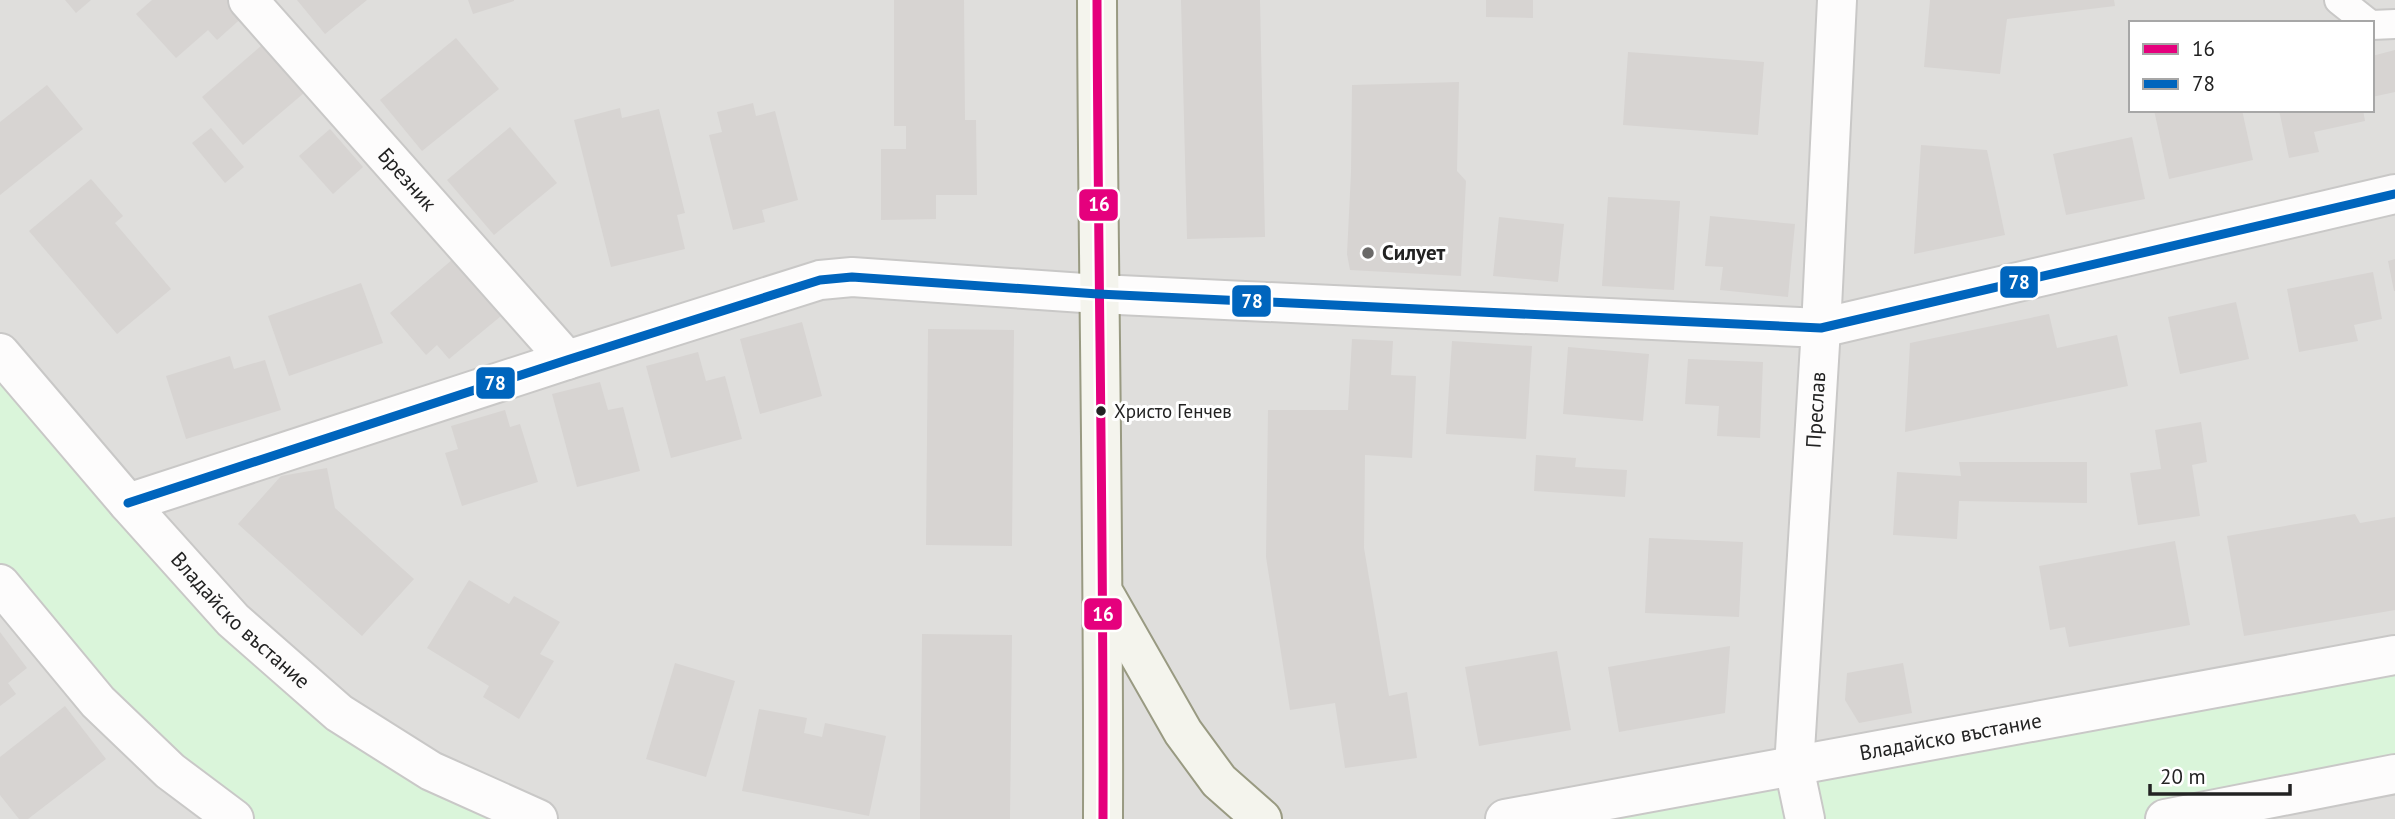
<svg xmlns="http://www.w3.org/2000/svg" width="2395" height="819" font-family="'PT Sans',sans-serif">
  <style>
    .residential { fill: #dfdedc; fill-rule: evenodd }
    .park { fill: #daf5da }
    .building { fill: #d7d4d2 }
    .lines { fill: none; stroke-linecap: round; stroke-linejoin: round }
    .lane-casing { stroke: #c9c8c7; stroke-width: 32 }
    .street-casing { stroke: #c9c8c7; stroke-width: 42 }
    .secondary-casing { stroke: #999a82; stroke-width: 42 }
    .lane { stroke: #fdfcfc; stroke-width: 28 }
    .street { stroke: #fdfcfc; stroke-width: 38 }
    .secondary { stroke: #f4f4ed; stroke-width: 38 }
    .bus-1-casing { stroke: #fff; stroke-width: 14 }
    .bus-2-casing { stroke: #fff; stroke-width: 14 }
    .bus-1 { stroke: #e5007d; stroke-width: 9 }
    .bus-2 { stroke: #0065bd; stroke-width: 9 }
    .poi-dot { fill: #6a6968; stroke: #fff; stroke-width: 2.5 }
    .bus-dot { fill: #222; stroke: #fff; stroke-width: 2.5 }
    .labels { text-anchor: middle; stroke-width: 6; stroke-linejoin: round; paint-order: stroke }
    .bus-label { font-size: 19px; fill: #222; stroke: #fff; text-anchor: start }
    .street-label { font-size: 21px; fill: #222; stroke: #fff }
    .poi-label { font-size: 21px; font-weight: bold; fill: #222; stroke: #fff; text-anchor: start }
    .line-badge { stroke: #fff; stroke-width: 2.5 }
    .badge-label { font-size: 19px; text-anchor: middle; font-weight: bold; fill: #fff }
  </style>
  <rect width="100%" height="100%" fill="#f0eeeb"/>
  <path class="residential" d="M0,0H2395V819H0ZM2131,23H2372V110H2131Z"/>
  <g class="park">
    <polygon points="0,353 339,713 538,819 234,819 0,584"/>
    <polygon points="2395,655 2395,774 2165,819 1505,819"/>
  </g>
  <g class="building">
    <polygon points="65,0 91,0 76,13"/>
    <polygon points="152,0 234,0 246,14 217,40 208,30 176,58 136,14"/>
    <polygon points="297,0 367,0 325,34"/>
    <polygon points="468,0 514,0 514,1 473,14"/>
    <polygon points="894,0 964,0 965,120 976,120 977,195 936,195 936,219 881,220 881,149 906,149 906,126 894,126"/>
    <polygon points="1181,0 1260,0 1265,237 1187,239"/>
    <polygon points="1486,0 1533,0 1533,18 1486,17"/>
    <polygon points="1930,0 2114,0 2115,6 2007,19 2000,74 1924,67"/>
    <polygon points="456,38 499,89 422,151 380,100"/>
    <polygon points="262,45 304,93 243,145 202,97"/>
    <polygon points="2395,50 2395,92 2372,97 2372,56"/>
    <polygon points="1628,52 1764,62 1758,135 1623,125"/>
    <polygon points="1459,82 1457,171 1466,181 1461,276 1350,270 1347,254 1351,173 1352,85"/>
    <polygon points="47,85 83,129 0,195 0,122"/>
    <polygon points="753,103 756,116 775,111 798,200 762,210 765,222 733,230 709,135 722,132 717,112"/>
    <polygon points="620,108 622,118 659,109 685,213 677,215 685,249 611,267 574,120"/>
    <polygon points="2154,110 2242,110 2253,160 2169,179"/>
    <polygon points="2279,110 2363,110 2365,121 2314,132 2319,152 2289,158"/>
    <polygon points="510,127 557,183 494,235 447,180"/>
    <polygon points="211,128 244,167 225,183 192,143"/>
    <polygon points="330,129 363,167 333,194 299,156"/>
    <polygon points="2132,137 2145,199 2066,215 2053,154"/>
    <polygon points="1921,145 1987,150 2005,235 1914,254"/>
    <polygon points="91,179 123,216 115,223 171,289 117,334 29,231"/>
    <polygon points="1608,197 1680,201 1674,290 1602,286"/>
    <polygon points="1710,216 1795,224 1788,297 1720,290 1723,267 1705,266"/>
    <polygon points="1499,217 1564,224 1558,282 1493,276"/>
    <polygon points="453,259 501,316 449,359 437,345 426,355 390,313"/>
    <polygon points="2395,259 2395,291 2394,291 2388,261"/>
    <polygon points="2373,272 2382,319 2354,325 2358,341 2299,352 2287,289"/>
    <polygon points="361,283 383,343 289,376 268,316"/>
    <polygon points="2236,302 2249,359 2180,374 2168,317"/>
    <polygon points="2049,314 2057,348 2117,335 2128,386 1905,432 1910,343"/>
    <polygon points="802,322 822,396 760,414 740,339"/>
    <polygon points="928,329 1014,330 1012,546 926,545"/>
    <polygon points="1352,339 1393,341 1391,375 1416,376 1412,458 1365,455 1364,548 1389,696 1407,692 1417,758 1345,768 1335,703 1290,710 1266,557 1268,410 1348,410"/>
    <polygon points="1452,341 1532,346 1526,439 1446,434"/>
    <polygon points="1568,347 1649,354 1643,421 1563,414"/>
    <polygon points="698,352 706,381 725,376 742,439 671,458 646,366"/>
    <polygon points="230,356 234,369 265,360 281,410 186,439 166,376"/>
    <polygon points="1688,359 1763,362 1760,438 1717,436 1719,406 1685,404"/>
    <polygon points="600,382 608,410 623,407 640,471 577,487 552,394"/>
    <polygon points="505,410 510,427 520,424 538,482 462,506 445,453 458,449 451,426"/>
    <polygon points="2201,422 2207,462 2192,465 2200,516 2138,525 2130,473 2161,469 2155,430"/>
    <polygon points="1536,455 1576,458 1575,467 1627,470 1625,497 1534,491"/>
    <polygon points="1959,462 2087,462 2087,503 1959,501 1957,539 1893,535 1897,472 1961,476"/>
    <polygon points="327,468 335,508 414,579 362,636 238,524 281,476"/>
    <polygon points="2355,514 2360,523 2395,517 2395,610 2244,636 2227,536"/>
    <polygon points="1649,538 1743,542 1739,617 1645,613"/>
    <polygon points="2175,541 2190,625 2069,647 2065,627 2050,630 2039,566"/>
    <polygon points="469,580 509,604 514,596 560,622 540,654 554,661 519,719 483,697 489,686 427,648"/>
    <polygon points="0,632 27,668 8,683 16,694 0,706"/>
    <polygon points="922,634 1012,635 1010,819 920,819"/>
    <polygon points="1730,646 1725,713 1619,732 1608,667"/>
    <polygon points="1557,651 1571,730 1479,746 1465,667"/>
    <polygon points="675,663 735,681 706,777 646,759"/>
    <polygon points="1903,663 1912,713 1859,723 1845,700 1847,673"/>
    <polygon points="65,706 106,759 28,819 19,819 0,795 0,757"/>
    <polygon points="759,709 807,718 804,733 822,737 825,723 886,736 869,816 742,791"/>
  </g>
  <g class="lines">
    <defs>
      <g id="lane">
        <polyline points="2339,0 2368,23"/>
        <polyline points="2372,25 2395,24"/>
      </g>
      <g id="street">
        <path id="s1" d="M248,0L567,360"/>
        <path id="s2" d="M0,353L128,503L233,620L339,713L431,771L538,819"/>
        <polyline points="128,503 567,360 820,280 852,277 1098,294 1821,328 2395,194"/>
        <polyline points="0,584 98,702 170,771 234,819"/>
        <path id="s3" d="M1505,819L2395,655"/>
        <path id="s4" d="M1805,819L1794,767L1821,328L1837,0"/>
        <polyline points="2165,819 2395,774"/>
      </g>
      <g id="secondary">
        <path d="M1097,0C1098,273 1104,546 1103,819"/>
        <polyline points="1106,597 1183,732 1219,781 1262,819"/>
      </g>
    </defs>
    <use href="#lane" class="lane-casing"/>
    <use href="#street" class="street-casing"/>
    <use href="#secondary" class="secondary-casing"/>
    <use href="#lane" class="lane"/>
    <use href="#street" class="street"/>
    <use href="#secondary" class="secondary"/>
    <defs>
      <path id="bus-1" d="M1097,0C1098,273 1104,546 1103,819"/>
      <polyline id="bus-2" points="128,503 567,360 820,280 852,277 1098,294 1821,328 2395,194"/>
    </defs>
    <use href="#bus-1" class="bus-1-casing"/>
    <use href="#bus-2" class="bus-2-casing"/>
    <use href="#bus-1" class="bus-1"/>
    <use href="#bus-2" class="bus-2"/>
  </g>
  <circle class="poi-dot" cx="1368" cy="253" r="7"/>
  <circle class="bus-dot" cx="1101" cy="411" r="6"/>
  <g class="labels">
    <g class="bus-label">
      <text x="1114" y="418">Христо Генчев</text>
    </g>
    <g class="street-label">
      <text dy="7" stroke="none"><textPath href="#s1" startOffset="240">Брезник</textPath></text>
      <text dy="7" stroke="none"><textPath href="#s4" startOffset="411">Преслав</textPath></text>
      <text dy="7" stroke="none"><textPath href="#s2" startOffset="360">Владайско въстание</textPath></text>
      <text dy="7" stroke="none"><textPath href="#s3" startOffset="453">Владайско въстание</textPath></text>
    </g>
    <g class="poi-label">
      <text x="1382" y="260">Силует</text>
    </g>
  </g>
  <g class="line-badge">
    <rect x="1078" y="188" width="41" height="34" rx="7" fill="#e5007d"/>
    <rect x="1999" y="265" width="40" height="34" rx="7" fill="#0065bd"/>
    <rect x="1231" y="284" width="41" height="34" rx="7" fill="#0065bd"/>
    <rect x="475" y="366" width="41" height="34" rx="7" fill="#0065bd"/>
    <rect x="1083" y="597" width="40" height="34" rx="7" fill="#e5007d"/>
  </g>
  <g class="badge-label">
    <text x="1099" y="211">16</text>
    <text x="2019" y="289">78</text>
    <text x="1252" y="308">78</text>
    <text x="495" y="390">78</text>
    <text x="1103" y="621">16</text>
  </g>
  <rect x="2129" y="21" width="245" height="91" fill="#ffffff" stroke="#a7a7a7" stroke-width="2"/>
  <rect x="2143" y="44" width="35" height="10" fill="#e5007d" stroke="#a7a7a7" stroke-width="2"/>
  <text x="2192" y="56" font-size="21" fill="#222222">16</text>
  <rect x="2143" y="79" width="35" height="10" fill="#0065bd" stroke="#a7a7a7" stroke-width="2"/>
  <text x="2192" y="91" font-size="21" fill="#222222">78</text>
  <path d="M2150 784v10h140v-10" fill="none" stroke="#222222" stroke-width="3.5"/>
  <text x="2160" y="784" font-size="21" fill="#222222" stroke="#ffffff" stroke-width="5" paint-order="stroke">20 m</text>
</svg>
